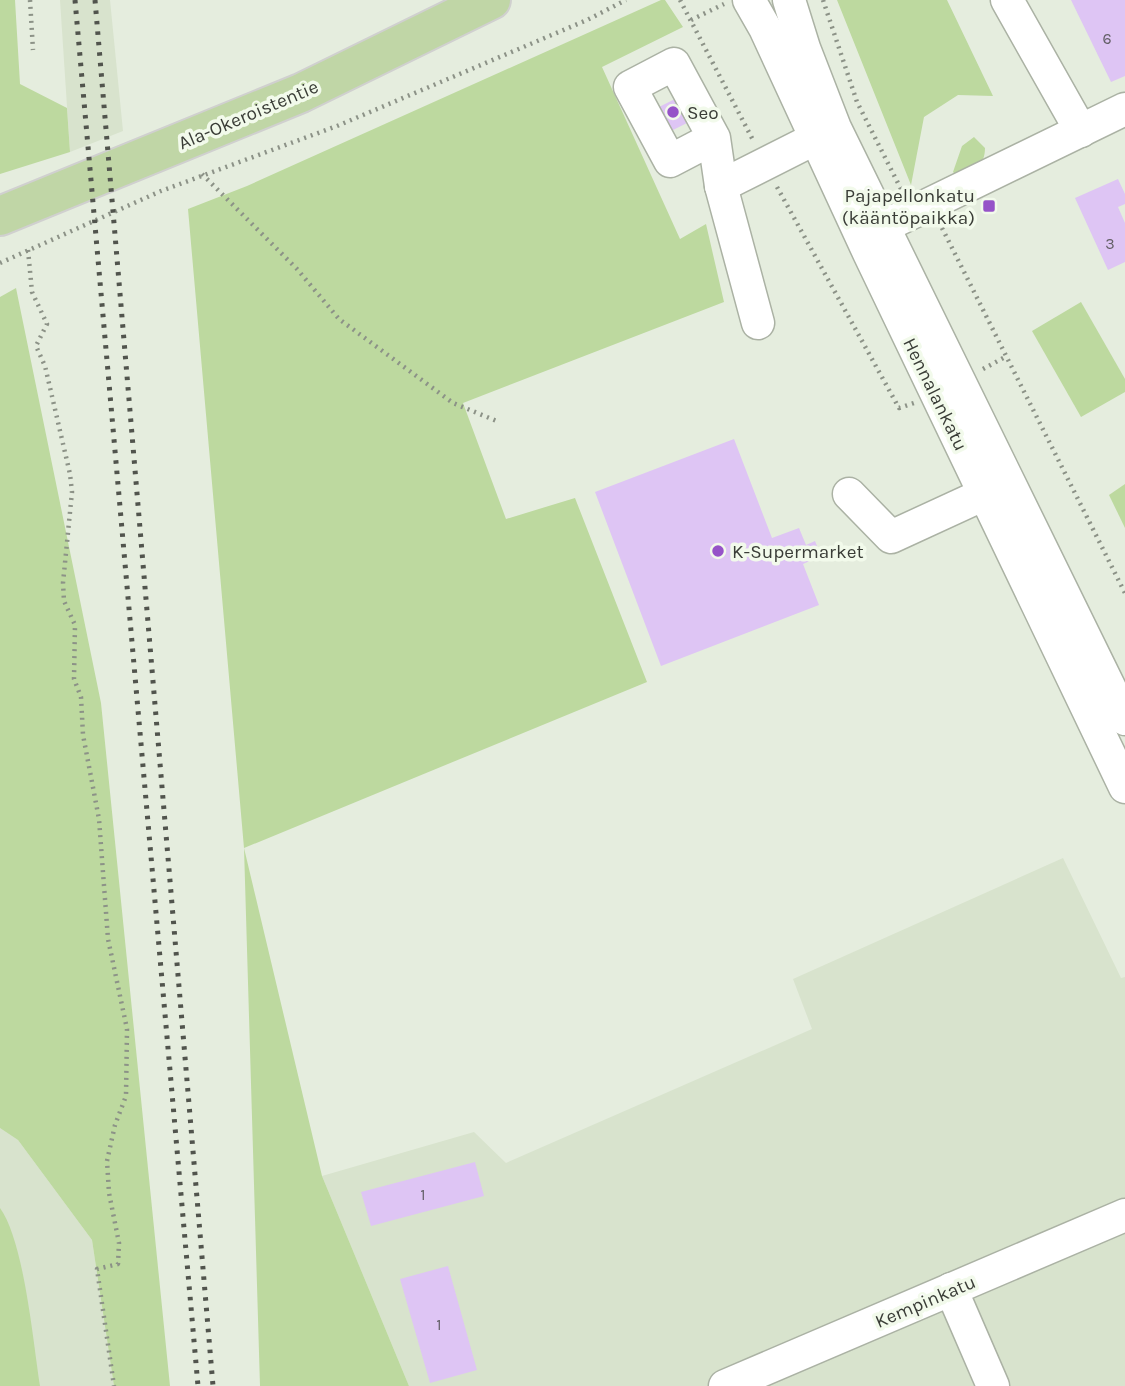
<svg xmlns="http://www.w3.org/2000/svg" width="1125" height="1386" font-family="Karla,sans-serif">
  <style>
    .built { fill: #d8e3cd }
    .green { fill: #bdd99f }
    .building { fill: #dec5f4 }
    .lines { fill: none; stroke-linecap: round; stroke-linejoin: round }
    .minor-casing { stroke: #abb2a4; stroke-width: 35 }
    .major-casing { stroke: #d0d0cf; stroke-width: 42 }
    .path { stroke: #8c9287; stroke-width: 4.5; stroke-dasharray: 2 5; stroke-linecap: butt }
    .minor { stroke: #fff; stroke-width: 32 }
    .major { stroke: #c0d6a6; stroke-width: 38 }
    .rail { stroke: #51544d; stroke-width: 5; stroke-dasharray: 3.5 7; stroke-linecap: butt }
    .poi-dot { fill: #9653c8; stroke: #f2faeb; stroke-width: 2.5 }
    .labels { text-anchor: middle; stroke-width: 7; stroke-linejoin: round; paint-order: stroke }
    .number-label { font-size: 16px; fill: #635f66 }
    .poi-label { font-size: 19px; fill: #3a3d37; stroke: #f2faeb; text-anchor: start }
    .street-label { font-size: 19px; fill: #3a3d37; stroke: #f2faeb }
  </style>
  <rect width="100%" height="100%" fill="#e5edde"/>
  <g class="built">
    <polygon points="60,0 110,0 123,131 70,152"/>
    <polygon points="1063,858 1121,978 1125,977 1125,1386 409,1386 322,1176 474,1132 506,1163 812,1029 793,979"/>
    <polygon points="0,1128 18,1140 92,1240 114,1386 0,1386"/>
  </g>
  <g class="green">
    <polygon points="0,0 15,0 20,84 67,108 70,152 0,174"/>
    <polygon points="661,0 665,0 683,27 602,67 680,239 706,224 724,302 463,403 506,519 575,498 647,682 244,848 322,1176 409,1386 260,1386 244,848 188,209 247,186"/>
    <polygon points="837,0 947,0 993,96 958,95 924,117 911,185"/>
    <path d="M974,137L985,148C985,167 973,169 957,176L953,172L962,146Z"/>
    <polygon points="16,288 101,703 170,1386 114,1386 92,1240 18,1140 0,1128 0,297"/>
    <polygon points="1081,302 1125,379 1125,392 1081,417 1032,331"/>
    <polygon points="1125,484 1125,528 1109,495"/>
    <path d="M0,1208C24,1241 33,1341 40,1386H0Z"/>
  </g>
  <g class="building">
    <polygon points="1071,0 1125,0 1125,76 1111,82"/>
    <polygon points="683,95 695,119 669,132 657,108"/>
    <polygon points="1118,179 1125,194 1125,204 1118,207 1125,223 1125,262 1108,270 1075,198"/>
    <polygon points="734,439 772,538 799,528 806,545 815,541 821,556 803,564 819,605 661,666 595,492"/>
    <polygon points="475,1162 484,1196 371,1226 361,1192"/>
    <polygon points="448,1266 477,1370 430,1383 400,1279"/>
  </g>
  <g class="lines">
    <defs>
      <g id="minor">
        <polyline points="749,0 765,28 869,253 1125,787"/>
        <polyline points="789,0 804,48 835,128 1125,719"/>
        <polyline points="1007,0 1081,131"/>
        <polyline points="714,138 670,161 630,87 674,64 714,138 721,186 758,323"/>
        <polyline points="721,186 832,130"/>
        <polyline points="866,235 1125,109"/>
        <polyline points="849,494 891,537 1004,485"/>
        <polyline points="951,1289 993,1386"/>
        <polyline points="725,1386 1125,1215"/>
      </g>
      <polyline id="major" points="0,216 301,93 491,0"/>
    </defs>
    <use href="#minor" class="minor-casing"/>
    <use href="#major" class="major-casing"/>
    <g class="path">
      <polyline points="30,0 33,50"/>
      <polyline points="680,0 754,142"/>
      <polyline points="823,0 857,102 901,189"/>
      <polyline points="691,20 724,4"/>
      <polyline points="202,174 297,269 339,319 453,403 499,422"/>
      <polyline points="777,187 899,408 914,403"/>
      <polyline points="942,228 1125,593"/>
      <polyline points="28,250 32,292 47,324 36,346 45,366 70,474 72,492 63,583 64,601 75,625 74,679 81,697 83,735 99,819 108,939 127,1029 126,1096 115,1125 107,1161 109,1193 119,1243 118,1264 97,1269 114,1386"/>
      <polyline points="0,263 161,191 337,126 587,20 626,0"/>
      <polyline points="983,369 1007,356"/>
    </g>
    <use href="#minor" class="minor"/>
    <use href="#major" class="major"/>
    <g class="rail">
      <polyline points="75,0 198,1386"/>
      <polyline points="95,0 213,1386"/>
    </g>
  </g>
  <g class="poi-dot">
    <circle cx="673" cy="112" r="7"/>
    <rect x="982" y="199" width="14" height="14" rx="3.5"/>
    <circle cx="718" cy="551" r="7"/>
  </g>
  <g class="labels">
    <g class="number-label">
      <text x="1107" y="44">6</text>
      <text x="1110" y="249">3</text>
      <text x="423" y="1200">1</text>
      <text x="439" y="1330">1</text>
    </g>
    <g class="poi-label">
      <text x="687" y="119">Seo</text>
      <text x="975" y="202" text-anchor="end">Pajapellonkatu<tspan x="975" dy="22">(kääntöpaikka)</tspan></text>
      <text x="732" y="558">K-Supermarket</text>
    </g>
    <g class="street-label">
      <text transform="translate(248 114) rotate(-23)" y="7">Ala-Okeroistentie</text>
      <text transform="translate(936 394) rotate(64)" y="7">Hennalankatu</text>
      <text transform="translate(925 1301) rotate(-23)" y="7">Kempinkatu</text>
    </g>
  </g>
</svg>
